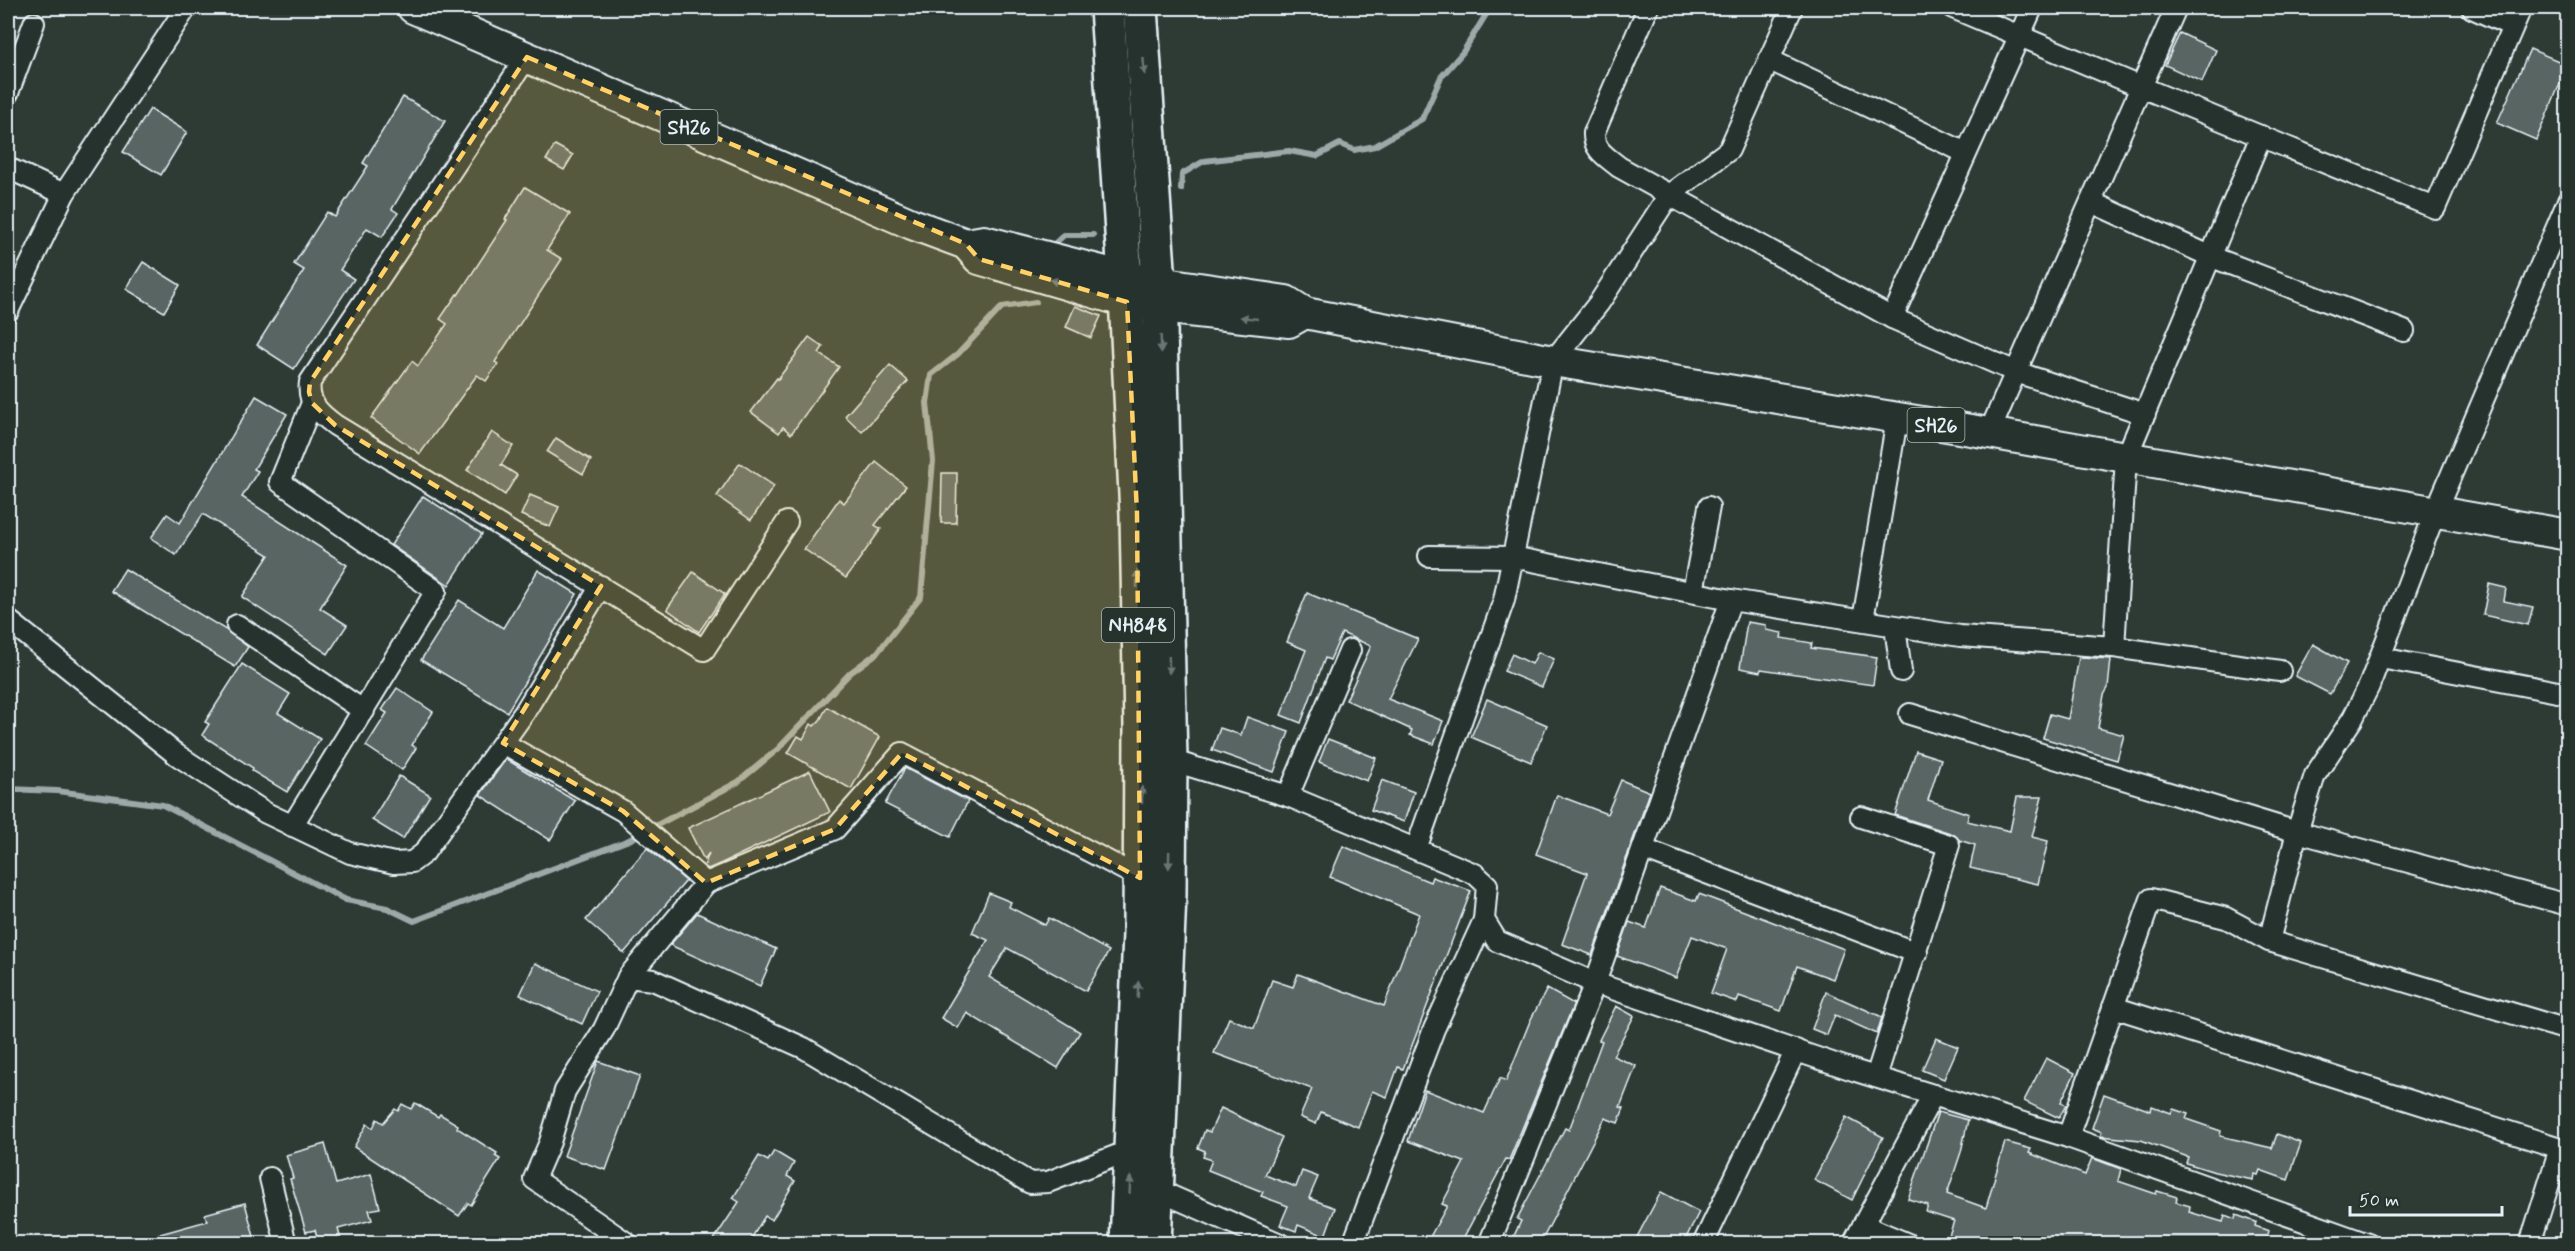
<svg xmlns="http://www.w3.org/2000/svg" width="2575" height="1251" font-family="Mynerve,sans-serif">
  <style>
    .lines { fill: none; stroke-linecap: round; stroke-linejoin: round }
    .stream { stroke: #9da8a9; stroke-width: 6 }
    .building { fill: #596563; stroke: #e8f1f8; stroke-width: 1.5 }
    .street-casing { stroke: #e8f1f8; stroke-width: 24 }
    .primary-casing { stroke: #e8f1f8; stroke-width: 34 }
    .highway-casing { stroke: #e8f1f8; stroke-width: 38 }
    .street { stroke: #26332d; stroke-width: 20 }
    .primary { stroke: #26332d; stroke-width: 30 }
    .highway { stroke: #26332d; stroke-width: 33 }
    .oneway { fill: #6a7674 }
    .marked { fill: #ffd166; fill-opacity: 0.2; stroke: #ffd166; stroke-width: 4.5; stroke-dasharray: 12 8; stroke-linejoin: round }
    .labels { text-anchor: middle; stroke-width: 4.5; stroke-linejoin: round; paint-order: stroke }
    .shield { fill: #26332d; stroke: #aeb8bb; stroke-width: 1.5 }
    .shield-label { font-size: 20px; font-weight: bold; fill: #e8f1f8 }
  </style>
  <rect width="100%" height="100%" fill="#2e3b35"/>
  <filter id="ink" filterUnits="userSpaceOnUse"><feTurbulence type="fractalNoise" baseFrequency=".0167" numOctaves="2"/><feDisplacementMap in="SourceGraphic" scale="12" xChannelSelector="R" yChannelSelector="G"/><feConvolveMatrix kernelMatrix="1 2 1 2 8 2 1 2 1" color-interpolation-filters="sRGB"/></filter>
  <g filter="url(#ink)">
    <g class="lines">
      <g class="stream">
        <polyline points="1181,189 1182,174 1204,161 1289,151 1317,156 1340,144 1354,150 1375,146 1422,119 1441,77 1463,52 1490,8"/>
        <polyline points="1051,247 1064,235 1093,235"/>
        <polyline points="8,789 57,791 163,805 346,900 387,908 414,921 629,840 738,782 778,749 850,673 877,653 921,597 933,461 927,403 931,375 958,354 1002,307 1036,302"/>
      </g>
    </g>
    <g class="building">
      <polygon points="2180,33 2216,50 2202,82 2165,65"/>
      <polygon points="2530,49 2568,65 2536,140 2497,123"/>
      <polygon points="403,97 445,121 392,209 398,213 382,237 367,228 340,270 354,279 294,369 257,345 304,270 294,264 327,212 335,217 368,166 363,163"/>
      <polygon points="150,109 187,132 161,175 123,152"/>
      <polygon points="555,145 573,155 564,170 546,160"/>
      <polygon points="525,187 570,214 547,250 562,259 495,362 498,364 486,381 477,375 420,454 371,418 412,361 418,366 447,324 440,319 457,294 458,295 507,220 505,219"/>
      <polygon points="143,262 180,285 164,312 126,289"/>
      <polygon points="1075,306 1101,316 1091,338 1066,327"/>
      <polygon points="809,337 823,347 819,353 839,367 791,434 783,427 779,433 751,412 777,378 778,379"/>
      <polygon points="890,365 908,381 862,432 845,416"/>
      <polygon points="256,396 287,414 254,469 258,471 242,497 347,565 320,608 347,625 328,654 242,597 269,555 203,514 176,555 151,538 167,514 180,523"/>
      <polygon points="492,432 513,446 501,465 517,475 505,495 467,470"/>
      <polygon points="556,438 591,460 583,474 547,452"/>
      <polygon points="876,462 906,486 875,525 881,529 846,578 804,549 839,499 844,503"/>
      <polygon points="740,463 774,486 751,520 717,496"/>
      <polygon points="942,473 957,473 956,523 941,523"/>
      <polygon points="530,495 559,507 550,527 521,515"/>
      <polygon points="423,496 482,534 449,585 391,545"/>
      <polygon points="125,569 226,630 248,647 235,667 111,591"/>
      <polygon points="538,570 577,594 507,712 421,660 459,600 503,628"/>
      <polygon points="693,572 725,594 699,632 667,609"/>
      <polygon points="2489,584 2506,588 2504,601 2533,607 2528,625 2483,615"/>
      <polygon points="1307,593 1418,639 1388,699 1443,721 1434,744 1410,735 1412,730 1399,724 1346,700 1371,646 1342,633 1330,660 1325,658 1301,723 1281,715 1306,650 1287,642"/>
      <polygon points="1747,622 1766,625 1766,630 1782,633 1781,638 1812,643 1811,648 1877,657 1873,685 1761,669 1760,672 1740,668"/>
      <polygon points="2313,644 2347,663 2330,694 2295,676"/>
      <polygon points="1538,652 1554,659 1542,687 1504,671 1512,654 1532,664"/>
      <polygon points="2079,657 2111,659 2108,688 2104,695 2098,728 2124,735 2117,760 2043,738 2050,714 2068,719"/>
      <polygon points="242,664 290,694 278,713 320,739 287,792 252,771 253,768 202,735 209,724 205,722"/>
      <polygon points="397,688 433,712 412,745 416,748 402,770 366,746 387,713 382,710"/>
      <polygon points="1487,699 1547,725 1531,762 1471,737"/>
      <polygon points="827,707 880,737 851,789 788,753 798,736 803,739 811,724 814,726 820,720"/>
      <polygon points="1247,717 1289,732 1274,772 1212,750 1220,728 1241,735"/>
      <polygon points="1328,739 1376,758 1367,781 1319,762"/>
      <polygon points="1916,751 1941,759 1928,800 1969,814 1967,821 2010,831 2017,797 2042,797 2032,837 2048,841 2038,884 1970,868 1975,845 1959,840 1953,834 1895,815"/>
      <polygon points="506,759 575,801 550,840 480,795"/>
      <polygon points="905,768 968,801 950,837 885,804"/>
      <polygon points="810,771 830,812 722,863 708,869 704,866 709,853 704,860 688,828"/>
      <polygon points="399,776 430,795 403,839 372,820"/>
      <polygon points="1382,780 1414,792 1404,822 1371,810"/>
      <polygon points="1621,780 1650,792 1592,955 1562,944 1587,873 1536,854 1557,795 1607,814"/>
      <polygon points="1343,846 1430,882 1432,877 1471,891 1403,1069 1398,1067 1387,1097 1372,1091 1358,1127 1321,1112 1316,1124 1300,1117 1312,1089 1214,1053 1229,1018 1254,1028 1272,980 1293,987 1298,974 1384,1006 1419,914 1330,877"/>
      <polygon points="647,848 686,881 624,953 586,920"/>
      <polygon points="1660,888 1696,901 1699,894 1844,949 1833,979 1797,966 1781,1011 1739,996 1737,1002 1711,993 1727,949 1692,936 1676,978 1617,956 1629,922 1646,928"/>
      <polygon points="989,893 1011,902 1009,907 1045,925 1049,918 1109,951 1086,991 1007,948 989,977 1080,1032 1058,1068 967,1013 958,1028 941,1018 988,940 972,933"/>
      <polygon points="697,913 776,949 760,986 670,945"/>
      <polygon points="535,963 597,991 582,1024 520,995"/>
      <polygon points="1547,989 1574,1004 1509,1160 1506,1159 1460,1244 1426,1244 1447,1206 1442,1204 1464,1162 1408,1141 1425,1090 1484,1113 1500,1078 1506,1081 1530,1021"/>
      <polygon points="1826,992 1882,1017 1877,1034 1835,1015 1827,1035 1812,1029"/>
      <polygon points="1616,1006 1634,1016 1613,1056 1636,1066 1620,1107 1624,1108 1618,1123 1605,1118 1540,1244 1510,1244 1521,1221 1517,1219 1565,1128 1569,1130 1602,1041 1599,1040"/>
      <polygon points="1936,1038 1958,1047 1944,1079 1922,1070"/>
      <polygon points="2046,1058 2075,1073 2061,1102 2066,1105 2059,1118 2024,1101"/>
      <polygon points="598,1061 640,1076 606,1170 564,1156"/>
      <polygon points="2104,1094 2151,1111 2152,1106 2171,1113 2173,1109 2188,1114 2186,1119 2221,1131 2220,1136 2272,1148 2277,1134 2301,1143 2288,1180 2260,1170 2258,1175 2254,1174 2253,1180 2215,1172 2186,1163 2188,1157 2141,1140 2100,1136 2102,1132 2092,1128"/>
      <polygon points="415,1103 438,1117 440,1114 458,1125 457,1128 497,1153 495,1156 500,1159 471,1205 468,1203 459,1216 354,1147 367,1124 373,1128 377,1119 383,1123 395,1109 398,1111 402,1104 411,1109"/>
      <polygon points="1221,1108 1282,1137 1265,1175 1296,1187 1302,1171 1318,1177 1309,1198 1335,1208 1325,1236 1298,1225 1296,1231 1280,1225 1288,1206 1261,1196 1263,1192 1208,1170 1212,1160 1203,1157 1205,1151 1198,1148 1205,1130 1210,1132"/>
      <polygon points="1938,1112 1968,1120 1961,1152 1947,1194 1986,1208 2005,1142 2031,1149 2029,1153 2085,1175 2092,1158 2121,1169 2118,1181 2156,1194 2157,1191 2177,1197 2176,1202 2190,1206 2189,1212 2223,1222 2225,1215 2235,1219 2236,1215 2256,1222 2255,1226 2269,1231 2265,1244 1946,1244 1954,1221 1926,1212 1928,1205 1908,1199"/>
      <polygon points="1846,1117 1883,1137 1852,1200 1814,1180"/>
      <polygon points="325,1144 336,1184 371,1174 380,1208 369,1210 372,1220 338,1229 341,1240 319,1244 315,1230 306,1232 290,1179 293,1178 286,1155"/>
      <polygon points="774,1151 794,1163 787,1176 795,1181 772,1220 765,1216 748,1244 711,1244 739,1202 733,1198 759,1156 768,1161"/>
      <polygon points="1661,1192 1699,1212 1683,1244 1650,1244 1637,1237"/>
      <polygon points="245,1203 256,1244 143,1244 142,1239 207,1221 205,1214"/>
    </g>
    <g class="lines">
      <defs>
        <g id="street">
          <path d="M1648,8L1594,133C1593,150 1607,157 1619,167L1892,318L2016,372L2145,414"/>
          <polyline points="1953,8 2141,87 2176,8"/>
          <polyline points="2472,8 2512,26"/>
          <path d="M527,57L310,382C307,403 319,413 335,425L704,650L787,522"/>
          <polyline points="1770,60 1966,153"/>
          <polyline points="8,93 34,23"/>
          <polyline points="8,168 64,194"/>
          <polyline points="2091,202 2212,257 2404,331"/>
          <polyline points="8,311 64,194 186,8"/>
          <polyline points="1892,318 2032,8"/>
          <polyline points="1989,433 2141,87 2435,208 2521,8"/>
          <polyline points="1429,556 1512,557 1731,600 1960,636 2114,647 2126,458 2261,136"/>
          <polyline points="1693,592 1709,507"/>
          <polyline points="8,620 177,755 266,813 350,853 394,863 412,862 424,853 524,713 601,586"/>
          <polyline points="1863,620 1897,419"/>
          <polyline points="237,625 364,711"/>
          <polyline points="1895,627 1901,671"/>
          <polyline points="2114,647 2280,671"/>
          <polyline points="2381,658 2568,694"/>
          <polyline points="1910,714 2297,832 2568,905"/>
          <polyline points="503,743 623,811 706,883"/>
          <polyline points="1161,759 1170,760 1288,796 1475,874 1487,885 1484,920 1497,941 1595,983 1856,1071 2068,1137 2368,1244"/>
          <polyline points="1288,796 1350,650"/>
          <polyline points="1861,817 1949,845 1876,1077"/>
          <polyline points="292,826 436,591 280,482 312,403"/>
          <polyline points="1416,849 1504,600 1553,361 1599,303 1669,195 1729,150 1792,8"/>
          <polyline points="1643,849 1917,953"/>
          <polyline points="2269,941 2297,832 2315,775 2353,718 2369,686 2435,513 2568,201"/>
          <polyline points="628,977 706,883 835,829 902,753 1140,878"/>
          <polyline points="2113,1007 2560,1148 2530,1244"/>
          <polyline points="2068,1137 2151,899 2226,918 2269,941 2568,1030"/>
          <polyline points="270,1178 286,1244"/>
          <polyline points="1155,1189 1280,1244"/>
          <polyline points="1863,1225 1908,1244"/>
          <polyline points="628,1244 534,1179 550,1142 565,1091 604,1029 628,977 653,980 804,1048 1030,1183 1048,1182 1131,1150"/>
          <polyline points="1353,1244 1434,1029 1484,920"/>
          <polyline points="1489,1244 1595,983 1731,600"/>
          <polyline points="1703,1244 1796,1050"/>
          <polyline points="1853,1244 1933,1095"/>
        </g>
        <g id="primary">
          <polyline points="413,8 912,224 966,244 979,259 1127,302 1160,308 1289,322 1305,313"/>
          <polyline points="966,244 984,241 1125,277 1286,301 1305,313 1553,361 1989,433 2568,535"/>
        </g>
        <g id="highway">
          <polyline points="1107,8 1125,277 1137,514 1141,728 1140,934 1127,1244"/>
          <polyline points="1140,8 1159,283 1170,760 1169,895 1154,1244"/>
        </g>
      </defs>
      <use href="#street" class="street-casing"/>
      <use href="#primary" class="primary-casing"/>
      <use href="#highway" class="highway-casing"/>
      <use href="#street" class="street"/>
      <use href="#primary" class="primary"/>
      <use href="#highway" class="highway"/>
    </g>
    <defs><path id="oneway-solid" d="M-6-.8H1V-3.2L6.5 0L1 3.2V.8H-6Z" transform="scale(1.5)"/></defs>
    <g class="oneway">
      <use href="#oneway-solid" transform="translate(1144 66) rotate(86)"/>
      <use href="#oneway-solid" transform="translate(1058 282) rotate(-164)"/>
      <use href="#oneway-solid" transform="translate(1249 318) rotate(-174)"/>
      <use href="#oneway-solid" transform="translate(1161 344) rotate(88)"/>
      <use href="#oneway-solid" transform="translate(1137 579) rotate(-90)"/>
      <use href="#oneway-solid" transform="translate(1169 665) rotate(89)"/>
      <use href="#oneway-solid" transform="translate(1142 795) rotate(-90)"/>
      <use href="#oneway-solid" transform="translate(1169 860) rotate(91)"/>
      <use href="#oneway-solid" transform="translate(1138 990) rotate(-88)"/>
      <use href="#oneway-solid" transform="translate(1130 1185) rotate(-87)"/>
    </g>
  </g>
  <path class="marked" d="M527,57L966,244L979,259L1127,302L1137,514L1140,878L902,753L835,829L706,883L623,811L503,743L601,586L335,425L312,403L309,392L310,382Z"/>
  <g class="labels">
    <g class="shield">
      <rect x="660.5" y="110" width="57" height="34" rx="4.5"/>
      <rect x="1907.5" y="408" width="57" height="34" rx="4.5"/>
      <rect x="1102" y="608" width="72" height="34" rx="4.5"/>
    </g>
    <g class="shield-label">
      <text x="689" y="134">SH26</text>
      <text x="1936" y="432">SH26</text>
      <text x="1138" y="632">NH848</text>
    </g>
  </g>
  <rect width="2575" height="1251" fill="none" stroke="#26332d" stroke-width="30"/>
  <rect x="15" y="15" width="2545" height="1221" fill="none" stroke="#e8f1f8" stroke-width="2" filter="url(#ink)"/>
  <path d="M2350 1206v9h152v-9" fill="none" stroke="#e8f1f8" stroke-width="3"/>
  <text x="2359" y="1206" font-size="18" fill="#e8f1f8" stroke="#26332d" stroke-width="4.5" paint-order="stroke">50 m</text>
</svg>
